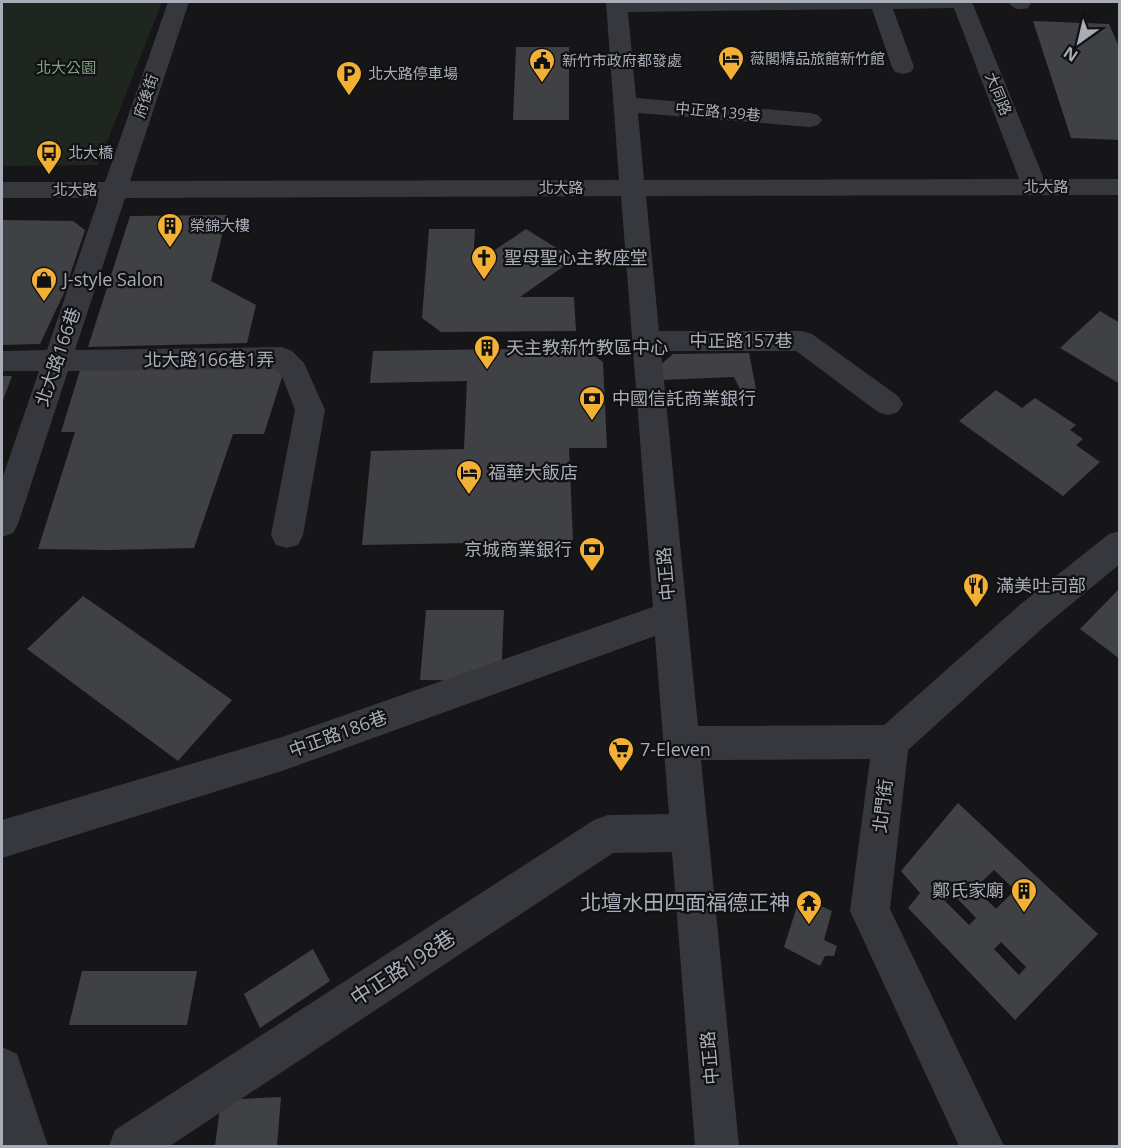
<svg xmlns="http://www.w3.org/2000/svg" width="1121" height="1148" font-family="'Open Sans','Noto Sans TC',sans-serif">
  <style>
    .green { fill: #1e261f }
    .building { fill: #404145; fill-rule: evenodd }
    .lines { fill: none; stroke-linecap: round; stroke-linejoin: round }
    .minor { fill: #37383d; fill-rule: evenodd }
    .labels { text-anchor: middle; stroke-width: 4.5; stroke-linejoin: round; paint-order: stroke }
    .far-poi-label { font-size: 15px; fill: #a8adb8; stroke: #111113; text-anchor: start }
    .far-park-label { font-size: 15px; fill: #7fa381; stroke: #111113 }
    .far-street-label { font-size: 15px; fill: #a8adb8; stroke: #111113 }
    .poi-label { font-size: 18px; fill: #a8adb8; stroke: #111113; text-anchor: start }
    .street-label { font-size: 18px; fill: #a8adb8; stroke: #111113 }
    .near-poi-label { font-size: 21px; fill: #a8adb8; stroke: #111113; text-anchor: end }
    .near-street-label { font-size: 21px; fill: #a8adb8; stroke: #111113 }
  </style>
  <rect width="100%" height="100%" fill="#161618"/>
  <polygon class="green" points="2,2 162,2 98,165 2,166"/>
  <g class="building">
    <polygon points="1033,21 1109,24 1120,49 1120,140 1071,138"/>
    <polygon points="516,47 569,47 569,120 513,120"/>
    <polygon points="227,215 211,281 256,305 247,343 88,347 130,216"/>
    <polygon points="2,220 73,221 85,230 64,293 40,344 2,345"/>
    <polygon points="429,229 475,229 473,265 526,229 574,259 520,297 574,297 576,331 441,332 422,318"/>
    <polygon points="1100,311 1120,323 1120,384 1060,348"/>
    <polygon points="583,348 603,362 607,448 569,448 573,541 362,545 371,451 464,449 467,381 370,383 373,351"/>
    <polygon points="749,353 756,389 740,389 734,377 661,380 658,367 673,354"/>
    <polygon points="81,367 285,368 264,434 233,434 194,548 110,550 38,549 75,432 61,432"/>
    <polygon points="2,376 12,376 2,403"/>
    <polygon points="996,390 1022,408 1035,398 1076,425 1070,430 1083,439 1076,445 1100,462 1063,496 959,421"/>
    <polygon points="1118,590 1120,592 1120,659 1080,629"/>
    <polygon points="83,596 232,700 178,761 27,649"/>
    <polygon points="426,610 504,610 501,681 420,680"/>
    <path d="M958,803L1098,934L1015,1020L908,908L920,893L901,871ZM994,870L1015,890L996,909L975,888ZM953,894L976,918L969,925L945,901ZM1001,942L1026,967L1019,975L994,949Z"/>
    <polygon points="800,897 832,911 824,940 837,946 834,956 825,956 820,966 784,947"/>
    <polygon points="313,949 330,981 260,1028 244,994"/>
    <polygon points="82,971 197,971 187,1025 69,1025"/>
    <polygon points="281,1097 277,1146 215,1146 221,1100"/>
  </g>
  <g class="lines">
    <g class="minor">
      <path d="M168,2H189L130,181L619,180L606,2H972L1044,179H1120V195L646,196L659,331H802L812,334L898,396L903,404L898,412L888,415L878,412L796,351H661L698,726L884,725L1022,603L1109,534L1120,531V564L1046,625L908,750L890,909L1004,1146H959L850,911L870,759L701,760L739,1146H695L672,852L613,853L170,1146H109L115,1130L594,820L608,815L669,814L655,636L282,771L2,858V820L282,737L653,607L621,196L125,198L75,350L282,347L292,351L304,363L325,410L303,535L298,545L287,548L276,545L271,535L295,410L282,376L275,369L68,371L18,524L13,533L2,537V479L39,371H2V351L47,350L99,198H2V182H105ZM954,8L1019,179L644,180L638,113L810,127L818,125L822,120L818,115L810,113L636,98L628,12L872,9L892,67L895,72L903,74L911,72L914,67L893,9Z"/>
      <path d="M1008,2H1030L1031,3L1028,8C1019,10 1014,10 1008,2Z"/>
      <polygon points="2,1047 17,1054 48,1146 4,1146 2,1139"/>
    </g>
  </g>
  <defs>
    <symbol id="hotel-pin" viewBox="-11 -11 22 30"><path d="M0 17L-7.5 6A9.5 9.5 0 1 1 7.5 6Z" fill="#f2b134" stroke="#111113"/><path d="M-6-4.5h1.5V1H6V5H4.5V3h-9V5H-6ZM-4 0a1.8 1.8 0 1 1 3.6 0ZM.5 0V-2.5h3Q6-2.5 6 0Z" fill="#111"/></symbol>
    <symbol id="civic-pin" viewBox="-11 -11 22 30"><path d="M0 17L-7.5 6A9.5 9.5 0 1 1 7.5 6Z" fill="#f2b134" stroke="#111113"/><path d="M-.6-6.5H3V-4.5H.6V-3L4-1V1h2V6H-6V1h2V-1L-.6-3ZM-1.2 2.5V6h2.4V2.5Z" fill="#111"/></symbol>
    <symbol id="parking-pin" viewBox="-11 -11 22 30"><path d="M0 17L-7.5 6A9.5 9.5 0 1 1 7.5 6Z" fill="#f2b134" stroke="#111113"/><path d="M-3.5-5.5H1a3.5 3.5 0 0 1 0 7H-1V5.5H-3.5ZM-1-3.4V-.6H.8a1.4 1.4 0 0 0 0-2.8Z" fill="#111"/></symbol>
    <symbol id="bus-pin" viewBox="-11 -11 22 30"><path d="M0 17L-7.5 6A9.5 9.5 0 1 1 7.5 6Z" fill="#f2b134" stroke="#111113"/><path d="M-5-6H5V4H4V6H2V4H-2V6H-4V4H-5ZM-3.5-4V0h7V-4ZM-3.5 1.2v1.5H-2V1.2ZM2 1.2v1.5H3.5V1.2Z" fill="#111"/></symbol>
    <symbol id="building-pin" viewBox="-11 -11 22 30"><path d="M0 17L-7.5 6A9.5 9.5 0 1 1 7.5 6Z" fill="#f2b134" stroke="#111113"/><path d="M-4-6H4V6H1V3H-1V6H-4ZM-2.5-4.3h1.7v1.8h-1.7ZM.8-4.3h1.7v1.8H.8ZM-2.5-1h1.7V.8h-1.7ZM.8-1h1.7V.8H.8Z" fill="#111"/></symbol>
    <symbol id="church-pin" viewBox="-11 -11 22 30"><path d="M0 17L-7.5 6A9.5 9.5 0 1 1 7.5 6Z" fill="#f2b134" stroke="#111113"/><path d="M-1.2-6h2.4v3.5h3.3v2.4h-3.3V6h-2.4V-.1h-3.3v-2.4h3.3Z" fill="#111"/></symbol>
    <symbol id="shop-pin" viewBox="-11 -11 22 30"><path d="M0 17L-7.5 6A9.5 9.5 0 1 1 7.5 6Z" fill="#f2b134" stroke="#111113"/><path d="M-5-2.5h2.3a2.7 3.5 0 0 1 5.4 0H5L5.5 6h-11ZM-1.5-2.5h3a1.5 2.3 0 0 0-3 0Z" fill="#111"/></symbol>
    <symbol id="bank-pin" viewBox="-11 -11 22 30"><path d="M0 17L-7.5 6A9.5 9.5 0 1 1 7.5 6Z" fill="#f2b134" stroke="#111113"/><path d="M-6-4H6V4H-6ZM0-2.3a2.3 2.3 0 1 0 0 4.6a2.3 2.3 0 1 0 0-4.6Z" fill="#111"/></symbol>
    <symbol id="restaurant-pin" viewBox="-11 -11 22 30"><path d="M0 17L-7.5 6A9.5 9.5 0 1 1 7.5 6Z" fill="#f2b134" stroke="#111113"/><path d="M-5-6h1v4h1v-4h1v4h1v-4h1v5L-1.5 .5V6h-2V.5L-5-1ZM5-6V6H3V1.5H1.5Q1.5-4 5-6Z" fill="#111"/></symbol>
    <symbol id="supermarket-pin" viewBox="-11 -11 22 30"><path d="M0 17L-7.5 6A9.5 9.5 0 1 1 7.5 6Z" fill="#f2b134" stroke="#111113"/><path d="M-6-5.5h2.5l.6 2H6L4.5 2H-2.5L-4.4-4H-6ZM-1.5 3.2a1.3 1.3 0 1 0 .1 0ZM3 3.2a1.3 1.3 0 1 0 .1 0Z" fill="#111"/></symbol>
    <symbol id="temple-pin" viewBox="-11 -11 22 30"><path d="M0 17L-7.5 6A9.5 9.5 0 1 1 7.5 6Z" fill="#f2b134" stroke="#111113"/><path d="M0-6L5-2H3V0L6.5 2.5H4V6H1.5V3h-3V6H-4V2.5H-6.5L-3 0V-2H-5Z" fill="#111"/></symbol>
  </defs>
  <g fill-rule="evenodd">
    <use href="#hotel-pin" x="716" y="44" width="30" height="40"/>
    <use href="#civic-pin" x="527" y="46" width="30" height="40"/>
    <use href="#parking-pin" x="334" y="59" width="30" height="40"/>
    <use href="#bus-pin" x="34" y="138" width="30" height="40"/>
    <use href="#building-pin" x="155" y="211" width="30" height="40"/>
    <use href="#church-pin" x="469" y="243" width="30" height="40"/>
    <use href="#shop-pin" x="29" y="265" width="30" height="40"/>
    <use href="#building-pin" x="472" y="333" width="30" height="40"/>
    <use href="#bank-pin" x="577" y="384" width="30" height="40"/>
    <use href="#hotel-pin" x="454" y="458" width="30" height="40"/>
    <use href="#bank-pin" x="577" y="535" width="30" height="40"/>
    <use href="#restaurant-pin" x="961" y="571" width="30" height="40"/>
    <use href="#supermarket-pin" x="606" y="735" width="30" height="40"/>
    <use href="#building-pin" x="1009" y="876" width="30" height="40"/>
    <use href="#temple-pin" x="794" y="888" width="30" height="40"/>
  </g>
  <g class="labels">
    <g class="far-poi-label">
      <text x="750" y="64">薇閣精品旅館新竹館</text>
      <text x="562" y="66">新竹市政府都發處</text>
      <text x="368" y="79">北大路停車場</text>
      <text x="68" y="158">北大橋</text>
      <text x="190" y="231">榮錦大樓</text>
    </g>
    <g class="far-park-label">
      <text x="66" y="73">北大公園</text>
    </g>
    <g class="far-street-label">
      <text transform="translate(998 94) rotate(68)" y="5">大同路</text>
      <text transform="translate(146 96) rotate(-71)" y="5">府後街</text>
      <text transform="translate(718 112) rotate(5)" y="5">中正路139巷</text>
      <text x="1046" y="192">北大路</text>
      <text x="561" y="193">北大路</text>
      <text x="75" y="195">北大路</text>
    </g>
    <g class="poi-label">
      <text x="504" y="264">聖母聖心主教座堂</text>
      <text x="63" y="286">J-style Salon</text>
      <text x="506" y="354">天主教新竹教區中心</text>
      <text x="612" y="405">中國信託商業銀行</text>
      <text x="488" y="479">福華大飯店</text>
      <text x="572" y="556" text-anchor="end">京城商業銀行</text>
      <text x="996" y="592">滿美吐司部</text>
      <text x="640" y="756">7-Eleven</text>
      <text x="1004" y="897" text-anchor="end">鄭氏家廟</text>
    </g>
    <g class="street-label">
      <text x="741" y="347">中正路157巷</text>
      <text transform="translate(58 357) rotate(-71)" y="6">北大路166巷</text>
      <text x="209" y="366">北大路166巷1弄</text>
      <text transform="translate(666 574) rotate(-95)" y="6">中正路</text>
      <text transform="translate(338 734) rotate(-20)" y="6">中正路186巷</text>
      <text transform="translate(883 806) rotate(-83)" y="6">北門街</text>
      <text transform="translate(710 1058) rotate(-95)" y="6">中正路</text>
    </g>
    <g class="near-poi-label">
      <text x="790" y="910">北壇水田四面福德正神</text>
    </g>
    <g class="near-street-label">
      <text transform="translate(403 968) rotate(-33)" y="7">中正路198巷</text>
    </g>
  </g>
  <rect width="1121" height="1148" fill="none" stroke="#a8adb8" stroke-width="6"/>
  <g transform="translate(1079 42) rotate(214)" stroke="#111113" stroke-width="4.5" paint-order="stroke">
  <path d="M0-4.5L10 22L0 15L-10 22Z" fill="#a8adb8"/>
  <text y="-9" font-size="16" font-weight="bold" text-anchor="middle" fill="#a8adb8">N</text>
  </g>
</svg>
